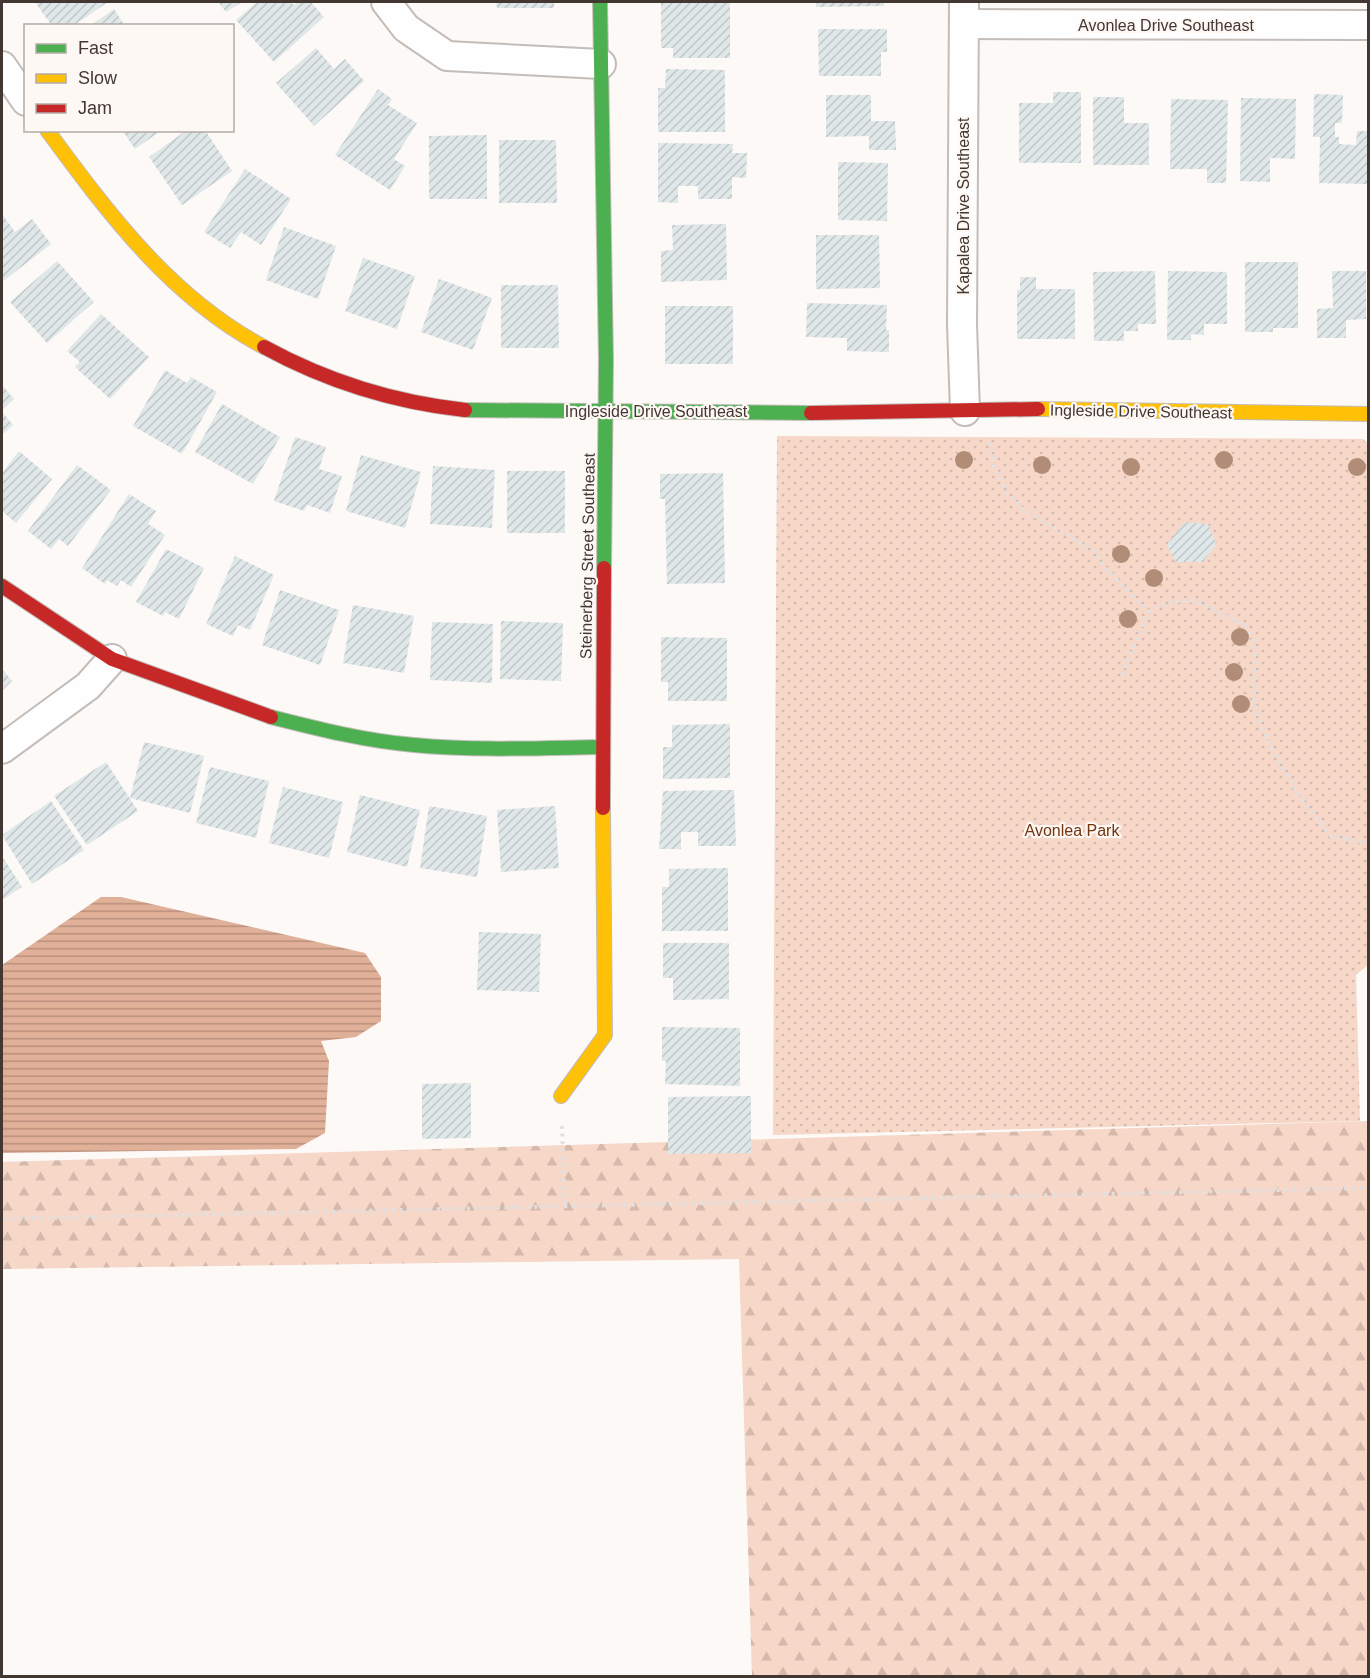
<svg xmlns="http://www.w3.org/2000/svg" width="1370" height="1678" font-family="Helvetica,sans-serif">
  <style>
    .forest { fill: url(#forest-firs) }
    .park { fill: url(#park-dots) }
    .water { fill: url(#water-rules) }
    .building { fill: url(#building-hatch) }
    .lines { fill: none; stroke-linecap: round; stroke-linejoin: round }
    .street-casing { stroke: #c3bdb9; stroke-width: 32 }
    .fast-casing { stroke: #c3bdb9; stroke-width: 16 }
    .slow-casing { stroke: #c3bdb9; stroke-width: 16 }
    .jam-casing { stroke: #c3bdb9; stroke-width: 16 }
    .path { stroke: #e2e0e0; stroke-width: 4; stroke-dasharray: 3 4.5; stroke-linecap: butt }
    .street { stroke: #fffefe; stroke-width: 28 }
    .fast { stroke: #4caf50; stroke-width: 14 }
    .slow { stroke: #ffc107; stroke-width: 14 }
    .jam { stroke: #c62828; stroke-width: 14 }
    .tree { fill: #b18d77 }
    .labels { text-anchor: middle; stroke-width: 4.5; stroke-linejoin: round; paint-order: stroke }
    .street-label { font-size: 16px; fill: #433732; stroke: #fef8f5 }
    .park-label { font-size: 16px; fill: #73340e; stroke: #fef8f5 }
  </style>
  <defs>
    <pattern id="forest-firs" width="22" height="20" patternUnits="userSpaceOnUse" patternTransform="scale(1.5)"><rect width="22" height="20" fill="#f6d7c8"/><path d="M5 1l3.5 6h-7zM16 11l3.5 6h-7z" fill="#d4b9ac"/></pattern>
    <pattern id="park-dots" width="8" height="8" patternUnits="userSpaceOnUse" patternTransform="scale(1.5)"><rect width="8" height="8" fill="#f6d7c8"/><path d="M2 2h.1M6 6h.1" fill="none" stroke="#d4b9ac" stroke-width="1.8" stroke-linecap="round"/></pattern>
    <pattern id="water-rules" width="6" height="5" patternUnits="userSpaceOnUse" patternTransform="scale(1.5)"><rect width="6" height="5" fill="#e1b098"/><path d="M0 2.5h6" fill="none" stroke="#b8907d"/></pattern>
    <pattern id="building-hatch" width="6" height="6" patternUnits="userSpaceOnUse" patternTransform="scale(1.5)"><rect width="6" height="6" fill="#dfe7e9"/><path d="M-1 1l2-2M0 6l6-6M5 7l2-2" fill="none" stroke="#c1c7c8"/></pattern>
  </defs>
  <rect width="100%" height="100%" fill="#fcf9f7"/>
  <polygon class="forest" points="1368,1121 1368,1676 752,1676 739,1259 2,1269 2,1162"/>
  <polygon class="park" points="777,436 1363,439 1368,444 1368,965 1356,975 1360,1121 773,1135"/>
  <polygon class="water" points="101,897 121,897 365,953 381,977 381,1021 356,1037 321,1041 329,1061 325,1133 296,1149 2,1153 2,965"/>
  <g class="building">
    <polygon points="35,2 108,2 73,26 52,26"/>
    <polygon points="218,2 242,2 226,12"/>
    <polygon points="257,2 290,2 294,5 298,2 311,2 324,17 274,62 236,20"/>
    <polygon points="496,2 554,2 554,8 497,8"/>
    <polygon points="661,2 730,2 730,58 673,58 673,48 661,48"/>
    <polygon points="816,2 884,2 884,6 816,7"/>
    <polygon points="114,9 125,26 90,26"/>
    <polygon points="818,29 887,29 887,52 881,52 881,76 819,76"/>
    <polygon points="316,48 334,69 345,59 364,81 314,126 276,83"/>
    <polygon points="666,69 725,70 725,132 658,132 658,88 665,88"/>
    <polygon points="378,89 392,99 388,105 417,123 394,159 405,166 390,190 335,155"/>
    <polygon points="1053,92 1081,92 1081,163 1019,163 1019,103 1053,103"/>
    <polygon points="1314,94 1343,95 1342,123 1335,123 1335,137 1339,137 1339,144 1356,145 1357,131 1368,131 1368,184 1319,183 1320,137 1313,137"/>
    <polygon points="826,95 871,95 871,121 895,121 896,150 869,150 869,136 826,137"/>
    <polygon points="1093,97 1124,97 1124,123 1149,123 1149,165 1093,165"/>
    <polygon points="1241,98 1296,99 1295,159 1270,158 1270,182 1240,181"/>
    <polygon points="1171,99 1228,100 1226,183 1207,183 1207,169 1170,169"/>
    <polygon points="122,130 162,130 135,149"/>
    <polygon points="187,130 205,130 232,171 182,205 149,157"/>
    <polygon points="487,135 487,199 429,199 429,136"/>
    <polygon points="499,140 556,140 557,203 499,203"/>
    <polygon points="658,143 733,144 732,153 747,153 746,178 732,177 732,199 698,199 698,186 678,186 678,203 658,202"/>
    <polygon points="838,162 888,163 887,221 838,220"/>
    <polygon points="245,169 291,199 261,245 241,232 230,248 204,232"/>
    <polygon points="2,214 15,232 32,219 51,244 2,282"/>
    <polygon points="726,224 727,280 661,282 661,251 673,250 672,225"/>
    <polygon points="284,227 336,246 318,299 266,280"/>
    <polygon points="816,235 879,235 880,288 816,289"/>
    <polygon points="363,258 415,276 397,329 345,311"/>
    <polygon points="57,261 94,302 47,343 10,302"/>
    <polygon points="1245,262 1298,262 1298,328 1273,328 1273,332 1245,332"/>
    <polygon points="1155,271 1156,324 1138,324 1138,331 1124,331 1124,341 1094,341 1093,272"/>
    <polygon points="1168,271 1227,272 1227,324 1204,324 1204,335 1191,334 1191,340 1167,340"/>
    <polygon points="1332,271 1366,271 1366,319 1346,320 1346,338 1317,338 1317,309 1333,308"/>
    <polygon points="1020,277 1036,277 1036,289 1075,289 1075,339 1017,339 1017,290 1020,290"/>
    <polygon points="439,279 492,298 473,350 421,332"/>
    <polygon points="501,285 558,285 559,348 501,348"/>
    <polygon points="807,303 887,305 886,330 889,330 889,352 847,351 847,338 806,337"/>
    <rect x="665" y="306" width="68" height="58"/>
    <polygon points="101,314 149,357 110,399 75,367 80,362 67,351"/>
    <polygon points="165,370 187,383 191,377 217,392 182,454 133,426"/>
    <polygon points="2,385 14,399 2,410"/>
    <polygon points="222,404 280,437 253,484 195,452"/>
    <polygon points="2,412 13,425 2,435"/>
    <polygon points="295,437 326,447 319,469 342,476 330,513 307,505 304,511 274,501"/>
    <polygon points="19,451 52,479 16,523 2,511 2,473"/>
    <polygon points="361,455 421,472 405,528 346,511"/>
    <polygon points="77,465 111,490 68,546 59,539 51,549 28,531"/>
    <polygon points="433,466 495,470 492,528 430,524"/>
    <rect x="507" y="471" width="58" height="62"/>
    <polygon points="723,473 725,583 667,584 665,499 660,499 660,474"/>
    <polygon points="129,494 156,511 148,524 165,535 131,587 121,580 117,586 107,580 105,584 82,568"/>
    <polygon points="1185,522 1208,524 1216,544 1203,562 1175,562 1167,544"/>
    <polygon points="166,549 204,568 179,619 165,612 163,616 136,602"/>
    <polygon points="235,556 274,575 250,630 238,625 233,636 206,624"/>
    <polygon points="280,590 339,610 320,665 262,645"/>
    <polygon points="353,605 414,616 404,673 343,663"/>
    <polygon points="501,621 563,623 561,681 500,679"/>
    <polygon points="432,622 493,624 492,683 430,680"/>
    <polygon points="661,637 727,638 727,701 668,701 668,682 661,682"/>
    <polygon points="2,669 12,681 2,691"/>
    <polygon points="730,724 730,778 663,779 663,747 672,747 672,725"/>
    <polygon points="144,742 204,756 190,813 130,798"/>
    <polygon points="106,762 138,811 87,845 54,796"/>
    <polygon points="210,767 269,781 256,838 196,823"/>
    <polygon points="283,787 343,802 329,858 269,843"/>
    <polygon points="734,790 736,846 698,846 698,832 681,832 681,849 659,849 663,791"/>
    <polygon points="360,795 420,810 407,867 347,852"/>
    <polygon points="51,801 84,850 32,884 2,835"/>
    <polygon points="429,806 487,816 477,877 420,868"/>
    <polygon points="555,806 559,868 501,872 497,810"/>
    <polygon points="2,856 22,887 2,900"/>
    <polygon points="728,868 728,931 662,931 662,887 669,887 669,869"/>
    <polygon points="479,932 541,934 539,992 477,990"/>
    <polygon points="663,943 729,943 729,999 673,1000 673,978 663,978"/>
    <polygon points="662,1027 740,1028 740,1086 665,1084 666,1061 662,1061"/>
    <polygon points="471,1083 471,1138 422,1139 422,1084"/>
    <polygon points="751,1096 751,1153 668,1154 668,1097"/>
  </g>
  <g class="lines">
    <defs>
      <g id="street">
        <polyline points="386,2 406,28 447,56 601,64"/>
        <polyline points="964,2 962,324 965,411"/>
        <polyline points="964,24 1368,25"/>
        <polyline points="2,66 26,101"/>
        <polyline points="2,749 88,686 112,659"/>
      </g>
      <g id="fast">
        <polyline points="600,2 606,360 604,568"/>
        <polyline points="465,410 811,413"/>
        <path d="M271,717C318,729 366,741 414,745C477,751 540,748 602,747"/>
      </g>
      <g id="slow">
        <path d="M47,130C108,213 171,298 264,347"/>
        <polyline points="1038,409 1368,414"/>
        <polyline points="561,1096 605,1035 603,808"/>
      </g>
      <g id="jam">
        <path d="M264,347C328,382 392,402 465,410"/>
        <polyline points="811,413 1038,409"/>
        <polyline points="2,586 112,659 271,717"/>
        <polyline points="603,808 604,568"/>
      </g>
    </defs>
    <use href="#street" class="street-casing"/>
    <use href="#fast" class="fast-casing"/>
    <use href="#slow" class="slow-casing"/>
    <use href="#jam" class="jam-casing"/>
    <g class="path">
      <path d="M990,442L994,467L1007,493L1023,509L1094,551L1105,568L1149,611C1185,595 1196,597 1229,618C1235,621 1245,623 1248,629C1261,648 1250,679 1254,701C1263,744 1302,803 1331,836L1368,843"/>
      <polyline points="1122,675 1149,611"/>
      <polyline points="562,1126 565,1206"/>
      <polyline points="2,1219 1368,1188"/>
    </g>
    <use href="#street" class="street"/>
    <use href="#fast" class="fast"/>
    <use href="#slow" class="slow"/>
    <use href="#jam" class="jam"/>
  </g>
  <g class="tree">
    <circle cx="964" cy="460" r="9"/>
    <circle cx="1224" cy="460" r="9"/>
    <circle cx="1042" cy="465" r="9"/>
    <circle cx="1131" cy="467" r="9"/>
    <circle cx="1357" cy="467" r="9"/>
    <circle cx="1121" cy="554" r="9"/>
    <circle cx="1154" cy="578" r="9"/>
    <circle cx="1128" cy="619" r="9"/>
    <circle cx="1240" cy="637" r="9"/>
    <circle cx="1234" cy="672" r="9"/>
    <circle cx="1241" cy="704" r="9"/>
  </g>
  <g class="labels">
    <g class="street-label">
      <text x="1166" y="31">Avonlea Drive Southeast</text>
      <text transform="translate(963 206) rotate(-90)" y="6">Kapalea Drive Southeast</text>
      <text x="656" y="417">Ingleside Drive Southeast</text>
      <text transform="translate(1141 411) rotate(1)" y="6">Ingleside Drive Southeast</text>
      <text transform="translate(587 556) rotate(-89)" y="6">Steinerberg Street Southeast</text>
    </g>
    <g class="park-label">
      <text x="1072" y="836">Avonlea Park</text>
    </g>
  </g>
  <rect width="1370" height="1678" fill="none" stroke="#433732" stroke-width="6"/>
  <rect x="24" y="24" width="210" height="108" fill="#fef8f5" stroke="#b3aba7" stroke-width="1.5"/>
  <rect x="36" y="44" width="30" height="9" fill="#4caf50" stroke="#b3aba7" stroke-width="1.5"/>
  <text x="78" y="54" font-size="18" fill="#433732">Fast</text>
  <rect x="36" y="74" width="30" height="9" fill="#ffc107" stroke="#b3aba7" stroke-width="1.5"/>
  <text x="78" y="84" font-size="18" fill="#433732">Slow</text>
  <rect x="36" y="104" width="30" height="9" fill="#c62828" stroke="#b3aba7" stroke-width="1.5"/>
  <text x="78" y="114" font-size="18" fill="#433732">Jam</text>
</svg>
